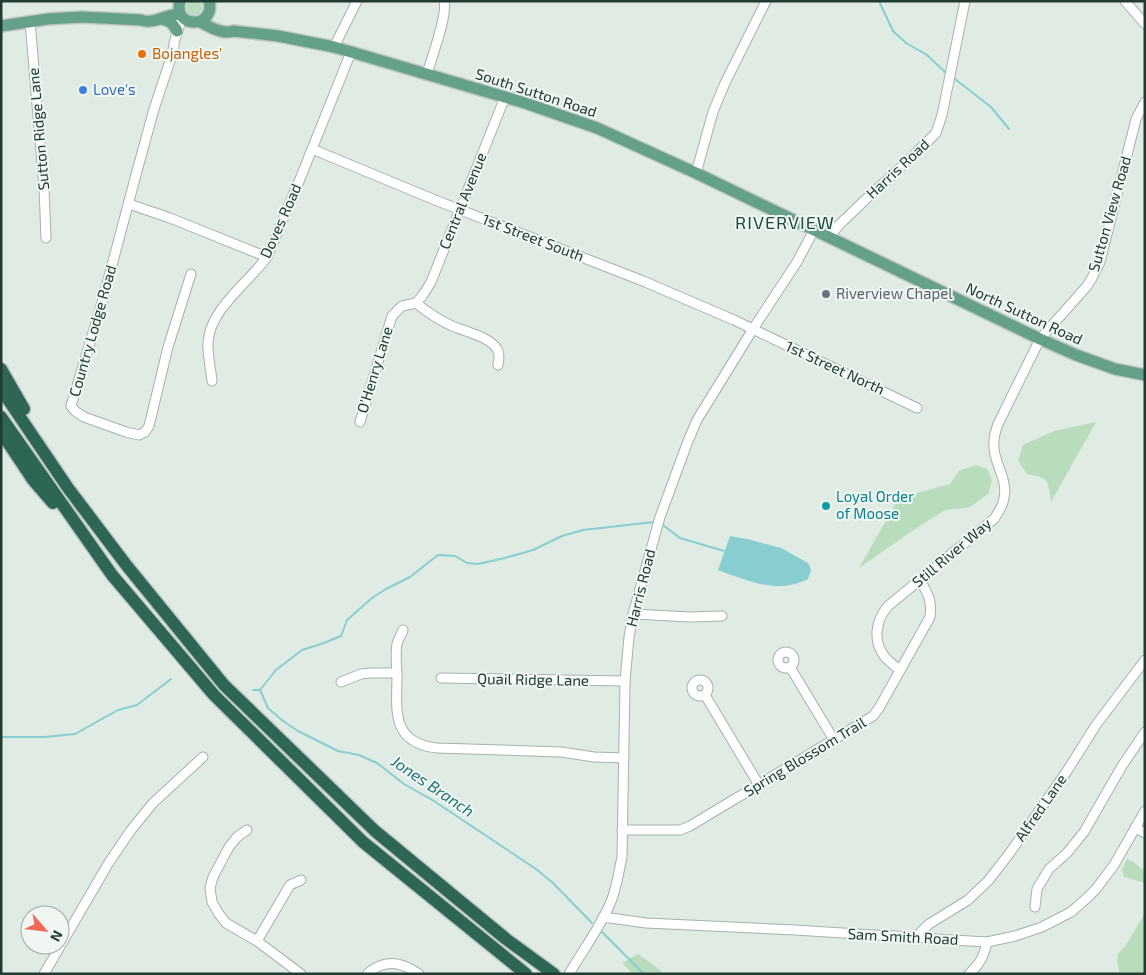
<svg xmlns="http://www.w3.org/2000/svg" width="1146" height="975" font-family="'Exo 2',sans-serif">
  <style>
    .green { fill: #b9dcbd }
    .water { fill: #88ced0 }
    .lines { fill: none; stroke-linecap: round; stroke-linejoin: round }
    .stream { stroke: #88ced0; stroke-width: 2 }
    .minor-casing { stroke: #a3b3aa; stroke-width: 11 }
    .major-casing { stroke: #c1c8c5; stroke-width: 14 }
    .highway-casing { stroke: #c1c8c5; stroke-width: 15 }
    .minor { stroke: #fff; stroke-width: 9 }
    .major { stroke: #65a089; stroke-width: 11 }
    .highway { stroke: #2d6753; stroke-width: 12 }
    .food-dot { fill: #e8710a; stroke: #f0f7f3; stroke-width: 2 }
    .shop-dot { fill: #3f7fe0; stroke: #f0f7f3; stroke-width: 2 }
    .worship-dot { fill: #6b7280; stroke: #f0f7f3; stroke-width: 2 }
    .culture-dot { fill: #0f9aa8; stroke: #f0f7f3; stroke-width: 2 }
    .labels { text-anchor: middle; stroke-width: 4; stroke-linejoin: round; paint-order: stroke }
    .food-label { font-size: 15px; fill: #c56008; stroke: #f0f7f3; text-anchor: start }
    .shop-label { font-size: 15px; fill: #366cbe; stroke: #f0f7f3; text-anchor: start }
    .street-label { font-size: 15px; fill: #213b30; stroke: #f0f7f3 }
    .worship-label { font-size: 15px; fill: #5b616d; stroke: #f0f7f3; text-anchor: start }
    .culture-label { font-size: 15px; fill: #0d838f; stroke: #f0f7f3; text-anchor: start }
    .water-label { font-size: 16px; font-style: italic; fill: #1c7376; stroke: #f0f7f3 }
    .quarter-label { font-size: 18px; letter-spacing: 1px; fill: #1d4c3b; stroke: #f0f7f3 }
  </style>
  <rect width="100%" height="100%" fill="#e0ebe4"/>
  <g class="green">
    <path d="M188,1H200C203,6 203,10 199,14L191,15L187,12L186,7Z"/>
    <path d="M1096,422L1051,502C1048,481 1050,478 1027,474L1018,460L1023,445L1054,431Z"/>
    <polygon points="975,465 987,469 992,480 988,494 970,507 945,510 915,529 859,568 899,498 950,484 959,471"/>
    <path d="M1127,859C1134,861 1138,867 1145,870V883L1124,877L1122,870Z"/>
    <polygon points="1145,913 1145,974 1120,974 1117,961 1118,954 1126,945"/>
    <polygon points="638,954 659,969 663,974 633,974 622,963"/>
  </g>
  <path class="water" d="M730,536L747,539L781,548L808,563L811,570L808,579C798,584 785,587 774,586C757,585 734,576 718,570Z"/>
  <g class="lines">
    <g class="stream">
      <polyline points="879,1 893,31 906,43 927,55 945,72"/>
      <polyline points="955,79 991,107 1009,129"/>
      <polyline points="663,525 680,538 724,551"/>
      <polyline points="253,690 260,690"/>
      <polyline points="260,690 276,670 302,650 324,643 341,636 347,620 372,598 386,589 410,577 438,555 455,556 467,563 478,564 505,558 533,550 562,536 583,530 654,522"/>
      <polyline points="260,690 268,708 283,721 298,731 338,751 359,755 377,763 404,784 434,801 536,869 553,883 592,923"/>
      <polyline points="1,737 45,737 75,734 118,710 137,705 171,679"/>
      <polyline points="602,932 644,974"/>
    </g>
    <defs>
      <g id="minor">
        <polyline points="1125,1 1145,24"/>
        <polyline points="182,17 174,43 174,46 170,61 154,109 137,171 103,299 71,406 75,411 84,417 126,432 139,435 145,432 149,426 168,347 191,274"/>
        <polyline points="30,21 44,188 46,238"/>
        <polyline points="334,47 357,1"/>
        <path d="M427,74C431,59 448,15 444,1"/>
        <polyline points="312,149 435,200 643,281 734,320 917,408"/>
        <polyline points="696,173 713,112 725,83 766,1"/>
        <polyline points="129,204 170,218 267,257"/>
        <polyline points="829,237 839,225 866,199 911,158 936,133 942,115 965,1"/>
        <path d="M416,303C427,312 439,320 452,326C464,331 490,337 497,349C500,353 499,360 498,365"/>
        <path d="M212,381C211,370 207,353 208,342C210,309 249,282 267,257L300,179L351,52"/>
        <polyline points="360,422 392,316 402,306 416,303 423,295 431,282 505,97"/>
        <polyline points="633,614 690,617 722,616"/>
        <path d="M403,630C401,635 398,640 397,644C395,654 397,669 397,679C396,714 393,743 437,748L561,752L594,757L624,758"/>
        <circle cx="786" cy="660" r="8"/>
        <polyline points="790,667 834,740"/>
        <path d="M900,670C895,666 889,662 885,657C872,641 876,620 888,606L994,519C998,513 1003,506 1004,498C1008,480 995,465 994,448C993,439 995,432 998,424L1040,339L1087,286L1092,278L1100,262L1133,131L1136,119L1145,102"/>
        <polyline points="441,678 625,681"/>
        <circle cx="700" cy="688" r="8"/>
        <polyline points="341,682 361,674 370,673 397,673"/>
        <polyline points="705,695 759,785"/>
        <polyline points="1135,828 1145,833"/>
        <polyline points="247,830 237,837 229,847 213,877 210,888 212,902 219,914 226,923 257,941 301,974"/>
        <path d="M622,830H680L690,826L873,716L879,708L930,617C932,600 928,594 920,580"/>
        <polyline points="1035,907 1037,889 1049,869 1067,853 1084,832 1122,766 1145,732"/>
        <polyline points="603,917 646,923 795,930 874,935 917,937 936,939 987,942 1015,936 1042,927 1071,912 1087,898 1096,889 1114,865 1145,811"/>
        <polyline points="917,937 919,934 929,924 968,900 988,881 1009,854 1067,771 1096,725 1145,660"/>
        <polyline points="257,941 290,885 301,880"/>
        <polyline points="44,974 108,864 131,830 153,803 203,757"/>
        <path d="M367,974C384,959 400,961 419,974"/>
        <path d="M569,974C583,950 602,925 612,899C617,885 619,871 622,857L625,681L629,637L633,614L660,517L688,441L697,420L753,329L797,262L814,230"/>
        <path d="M969,974C980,964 984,956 987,942"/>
      </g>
      <g id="major">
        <path d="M180,1C172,29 216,29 209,1"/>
        <path d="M161,19C170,20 173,24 177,31"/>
        <path d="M200,22C209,26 222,35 233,31L278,36L334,47L525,103L597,128L696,173L1040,339L1076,355L1115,369L1145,375"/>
        <path d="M1,26L48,19L81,17L141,20C153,25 167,14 180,14"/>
      </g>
      <g id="highway">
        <polyline points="1,369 24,409"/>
        <polyline points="1,389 68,488 127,566 224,685 375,831 506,939 554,974"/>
        <polyline points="1,417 112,575 214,695 363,842 526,974"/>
        <polyline points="1,432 33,480 53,503"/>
      </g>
    </defs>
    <use href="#minor" class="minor-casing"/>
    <use href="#major" class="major-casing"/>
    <use href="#highway" class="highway-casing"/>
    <use href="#minor" class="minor"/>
    <use href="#major" class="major"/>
    <use href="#highway" class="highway"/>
  </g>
  <circle class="food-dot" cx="142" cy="54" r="5"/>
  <circle class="shop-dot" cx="83" cy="90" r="5"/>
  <circle class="worship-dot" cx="826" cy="294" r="5"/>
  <circle class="culture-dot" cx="826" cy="506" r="5"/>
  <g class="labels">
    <g class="food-label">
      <text x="152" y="59">Bojangles'</text>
    </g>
    <g class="shop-label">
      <text x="93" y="95">Love's</text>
    </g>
    <g class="street-label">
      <text transform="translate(536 93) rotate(18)" y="5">South Sutton Road</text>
      <text transform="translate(39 129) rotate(-95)" y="5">Sutton Ridge Lane</text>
      <text transform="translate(898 169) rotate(-43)" y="5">Harris Road</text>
      <text transform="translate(463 201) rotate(-68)" y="5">Central Avenue</text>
      <text transform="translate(1110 214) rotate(-74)" y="5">Sutton View Road</text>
      <text transform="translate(281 221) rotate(-66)" y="5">Doves Road</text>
      <text transform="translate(533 238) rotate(21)" y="5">1st Street South</text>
      <text transform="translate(1024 314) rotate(25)" y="5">North Sutton Road</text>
      <text transform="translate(93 331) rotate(-74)" y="5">Country Lodge Road</text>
      <text transform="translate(835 368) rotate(25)" y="5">1st Street North</text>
      <text transform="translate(375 370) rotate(-73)" y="5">O'Henry Lane</text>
      <text transform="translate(952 553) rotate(-40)" y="5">Still River Way</text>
      <text transform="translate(641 588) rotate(-76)" y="5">Harris Road</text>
      <text transform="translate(533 680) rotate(1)" y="5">Quail Ridge Lane</text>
      <text transform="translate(805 757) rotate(-31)" y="5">Spring Blossom Trail</text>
      <text transform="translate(1041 808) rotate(-55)" y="5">Alfred Lane</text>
      <text transform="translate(903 937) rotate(3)" y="5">Sam Smith Road</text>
    </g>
    <g class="worship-label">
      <text x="836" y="299">Riverview Chapel</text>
    </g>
    <g class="culture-label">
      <text x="836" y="502">Loyal Order<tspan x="836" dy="17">of Moose</tspan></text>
    </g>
    <g class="water-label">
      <text transform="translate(433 786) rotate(34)" y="6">Jones Branch</text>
    </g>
    <g class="quarter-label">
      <text x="785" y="229">RIVERVIEW</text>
    </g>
  </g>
  <rect width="1146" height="975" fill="none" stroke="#213b30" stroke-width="5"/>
  <g transform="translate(45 930) rotate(118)"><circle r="24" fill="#f0f7f3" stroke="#9daca5"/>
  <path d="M0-4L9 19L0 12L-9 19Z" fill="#f06958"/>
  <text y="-8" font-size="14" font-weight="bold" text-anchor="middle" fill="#213b30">N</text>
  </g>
</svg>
